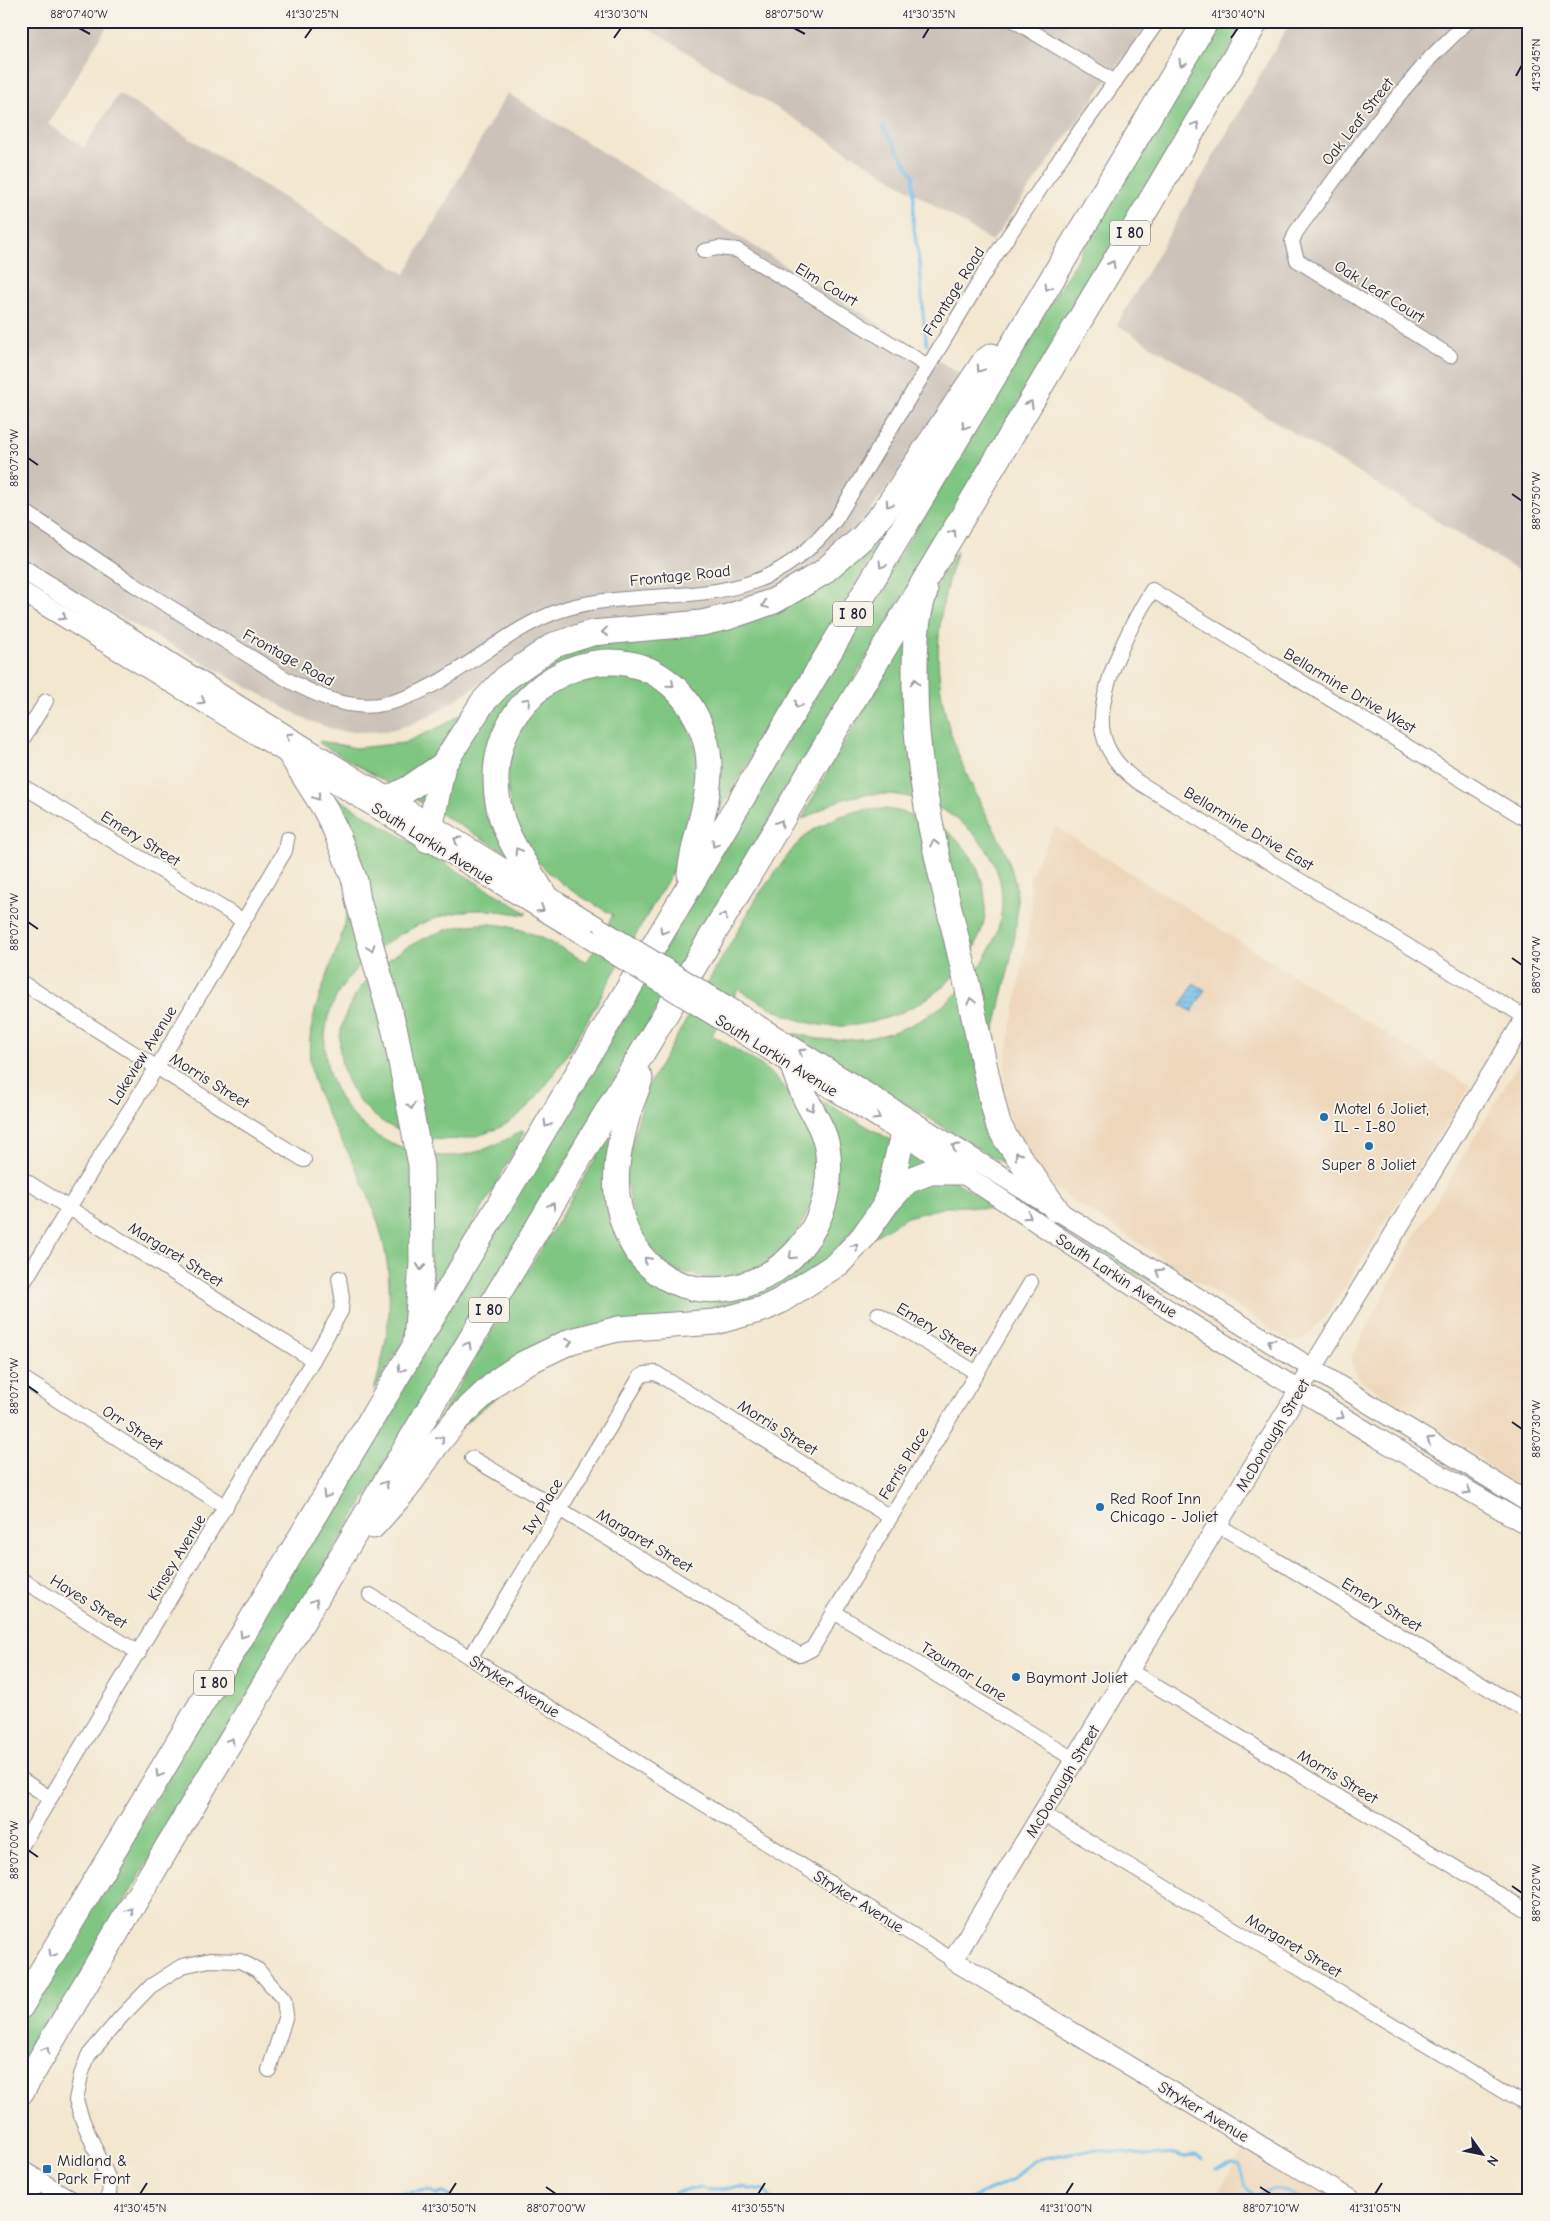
<svg xmlns="http://www.w3.org/2000/svg" width="1550" height="2221" font-family="'Comic Neue',sans-serif">
  <style>
    .built { fill: #eed7bb }
    .industrial { fill: #ccc2b9 }
    .grass { fill: #7fc682; stroke: #50745e }
    .water { fill: url(#water-rules); stroke: #4a7094 }
    .lines { fill: none; stroke-linecap: round; stroke-linejoin: round }
    .stream { stroke: #73bfec; stroke-width: 3 }
    .street-casing { stroke: #8a8486; stroke-width: 16 }
    .secondary-casing { stroke: #8a8486; stroke-width: 21 }
    .highway-casing { stroke: #8a8486; stroke-width: 27 }
    .street { stroke: #fff; stroke-width: 14 }
    .secondary { stroke: #fff; stroke-width: 19 }
    .highway { stroke: #fff; stroke-width: 25 }
    .secondary-bridge-casing { stroke: #8a8486; stroke-width: 21; stroke-linecap: butt }
    .secondary-bridge { stroke: #fff; stroke-width: 19 }
    .oneway { stroke: #9c9ca7 }
    .ticks { fill: none; stroke: #22223b; stroke-width: 2 }
    .poi-dot { fill: #1f6fb2; stroke: #f7f3e8; stroke-width: 2 }
    .labels { text-anchor: middle; stroke-width: 4; stroke-linejoin: round; paint-order: stroke }
    .shield { fill: #f7f3e8; stroke: #62616f; stroke-width: 1 }
    .shield-label { font-size: 15px; font-weight: bold; fill: #22223b }
    .street-label { font-size: 16px; fill: #22223b; stroke: #f7f3e8 }
    .poi-label { font-size: 16px; fill: #22223b; stroke: #f7f3e8; text-anchor: start }
    .neatline { fill: none; stroke: #22223b; stroke-width: 2 }
    .ticks-label { font-size: 12px; text-anchor: middle; fill: #22223b }
  </style>
  <defs>
    <pattern id="water-rules" width="6" height="5" patternUnits="userSpaceOnUse" patternTransform="scale(1.25)"><rect width="6" height="5" fill="#73bfec"/><path d="M0 2.5h6" fill="none" stroke="#5e9bc0"/></pattern>
  </defs>
  <rect width="100%" height="100%" fill="#f7f3e8"/>
  <filter id="ink" filterUnits="userSpaceOnUse"><feTurbulence type="fractalNoise" baseFrequency=".02" numOctaves="2"/><feDisplacementMap in="SourceGraphic" scale="10" xChannelSelector="R" yChannelSelector="G"/><feConvolveMatrix kernelMatrix="1 2 1 2 8 2 1 2 1" color-interpolation-filters="sRGB"/></filter>
  <filter id="wash" filterUnits="userSpaceOnUse"><feTurbulence type="fractalNoise" baseFrequency=".0096" numOctaves="4" result="noise"/><feDisplacementMap in="SourceGraphic" scale="20" xChannelSelector="R" yChannelSelector="G"/><feGaussianBlur stdDeviation="1.12" result="paint"/><feColorMatrix in="noise" values="0 0 0 0 0 0 0 0 0 0 0 0 0 0 0 0 0 1.4 0 .05"/><feComposite in="paint" operator="in"/></filter>
  <g filter="url(#wash)">
    <rect width="100%" height="100%" fill="#f3e7d0"/>
    <g class="built">
      <polygon points="1055,826 1470,1086 1330,1310 1309,1335 1300,1341 1287,1339 1064,1195 1042,1177 1009,1124 1005,1100 1004,1071 1032,908 1029,878"/>
      <polygon points="1529,1046 1529,1494 1498,1474 1474,1453 1438,1429 1363,1382 1355,1372 1352,1361 1353,1354 1410,1245"/>
      <polygon points="1246,2146 1334,2200 1213,2200"/>
    </g>
    <g class="industrial">
      <polygon points="21,21 110,21 48,124 84,147 119,94 405,274 507,93 965,377 876,504 845,541 786,586 711,610 552,636 437,712 409,725 386,731 360,732 338,731 307,720 84,597 21,556"/>
      <polygon points="636,21 1149,21 992,241"/>
      <polygon points="1291,21 1529,21 1529,577 1117,325"/>
    </g>
    <g class="grass">
      <polygon points="1216,21 1246,21 21,2075 21,2023 1125,179 1135,168 1138,153"/>
      <polygon points="891,517 874,552 706,834 708,729 611,654 503,723 509,854 319,743 320,741 356,748 404,743 446,724 557,651 729,624"/>
      <path d="M957,551C926,644 934,712 978,798C993,829 1014,861 1017,896C1019,935 1006,977 998,1015C996,1025 991,1038 991,1048C991,1059 995,1071 997,1082C1002,1109 1008,1136 1013,1163L1010,1168L793,1034C800,1033 810,1038 818,1039C844,1041 869,1040 893,1032C983,1002 1050,890 958,820C934,802 906,793 876,794C861,794 843,798 829,805C820,810 811,816 802,819L822,781Z"/>
      <path d="M614,672C625,675 641,676 651,681C655,684 660,689 663,692C680,707 682,711 690,732C692,739 696,746 698,753C702,769 698,786 695,802C693,814 692,828 688,839C682,858 670,876 660,893C644,921 627,950 611,978C587,1020 547,1100 506,1124C456,1153 381,1142 351,1088C304,1003 413,920 491,924C530,927 554,946 587,962L613,915C585,899 555,883 534,857C488,798 503,707 576,678C587,674 602,674 614,672Z"/>
      <path d="M324,790L527,913L525,915C505,912 485,908 465,911C401,921 321,975 325,1048C328,1112 386,1157 448,1156C475,1156 500,1144 523,1130L524,1132L488,1199L374,1390C401,1300 392,1238 350,1156C334,1126 314,1095 310,1062C304,1003 345,954 349,897C350,888 345,876 343,867C337,842 330,816 324,790Z"/>
      <path d="M887,809C907,813 927,818 944,829C977,851 994,895 981,932C959,996 878,1036 814,1024C786,1018 762,1003 738,989L712,1035L761,1065L780,1082L799,1103L820,1158L814,1199L795,1238L768,1263L721,1281L670,1269L637,1234L624,1170L647,1088L759,894L795,846L811,831L840,816L862,810Z"/>
      <polygon points="815,1097 891,1140 1002,1211 965,1206 945,1207 907,1217 769,1300 571,1334 407,1472 620,1118 622,1235 717,1297 821,1229"/>
      <polygon points="950,1152 1168,1286 1166,1289 1101,1256 969,1169"/>
    </g>
    <polygon class="water" points="1194,983 1205,990 1192,1012 1181,1005"/>
    <g class="lines">
      <g class="stream">
        <polyline points="883,127 914,176 913,181 914,203 913,223 920,266 924,326 927,344"/>
        <path d="M1216,2169L1232,2164L1239,2166C1245,2178 1240,2190 1257,2195C1275,2185 1284,2189 1300,2200"/>
        <polyline points="354,2200 428,2190 436,2194 444,2193 455,2200"/>
        <polyline points="672,2200 675,2192 700,2187 705,2190 741,2187 765,2190 772,2200"/>
        <polyline points="968,2200 1013,2180 1033,2160 1093,2149 1144,2156 1175,2154 1184,2157 1195,2156 1202,2160"/>
      </g>
    </g>
  </g>
  <g filter="url(#ink)">
    <g class="lines">
      <defs>
        <g id="street">
          <polyline points="1015,21 1115,82"/>
          <polyline points="704,251 718,248 737,250 928,366"/>
          <polyline points="1450,356 1297,260 1292,242 1296,232 1377,121 1431,57 1468,21"/>
          <path d="M21,509L133,584L288,680C318,696 349,711 384,704C447,691 496,634 556,612C582,602 610,600 638,598C723,592 779,592 836,519L993,259L1062,156L1158,21"/>
          <polyline points="21,742 46,701"/>
          <polyline points="21,785 242,920"/>
          <polyline points="21,982 304,1160"/>
          <path d="M1525,1017L1138,782C1122,770 1107,754 1103,733C1095,693 1131,624 1152,590L1529,821"/>
          <polyline points="21,1178 313,1360"/>
          <polyline points="21,1287 112,1137 157,1067 285,851 287,839"/>
          <polyline points="878,1314 977,1373"/>
          <polyline points="21,1377 226,1507"/>
          <polyline points="472,1458 561,1510 800,1655 812,1649 1031,1282"/>
          <polyline points="1218,1525 1529,1713"/>
          <polyline points="21,1579 139,1653"/>
          <polyline points="370,1595 953,1960"/>
          <polyline points="834,1612 1075,1760"/>
          <polyline points="470,1658 640,1377 645,1374 656,1373 890,1517"/>
          <polyline points="1129,1670 1529,1912"/>
          <polyline points="21,1779 50,1798"/>
          <polyline points="1042,1813 1529,2107"/>
          <polyline points="21,1847 313,1360 341,1311 342,1297 339,1278"/>
          <polyline points="28,2200 39,2181"/>
          <polyline points="106,2200 109,2194 110,2182 82,2119 76,2100 81,2075 88,2056 121,2017 151,1986 182,1966 210,1960 240,1961 258,1970 284,2000 286,2015 269,2070"/>
        </g>
        <g id="secondary">
          <polyline points="21,568 246,710 605,931"/>
          <polyline points="21,591 588,938"/>
          <polyline points="726,1005 1529,1503"/>
          <polyline points="719,1019 883,1121 1169,1310 1376,1437 1529,1526"/>
          <polyline points="21,2170 70,2200"/>
          <polyline points="1351,2200 953,1960 1529,1012"/>
        </g>
        <g id="highway">
          <path d="M925,592C915,619 915,650 915,678C914,774 939,865 961,958C974,1013 984,1069 998,1124L1006,1139L1056,1209"/>
          <polyline points="291,755 325,809 335,829 355,881 358,900 395,1031 421,1165 422,1263 416,1341"/>
          <polyline points="390,798 408,789 443,765 483,702 506,678 554,645 592,633 702,623 728,617 774,601 822,573 863,537 883,513 985,361 992,356"/>
          <polyline points="428,840 443,765"/>
          <path d="M543,893C526,865 503,836 498,802C494,780 496,757 504,736C530,670 618,635 674,687C692,704 704,728 708,752C714,796 694,833 690,874"/>
          <path d="M640,1078C638,1089 632,1099 629,1110C620,1141 612,1175 619,1207C648,1346 840,1297 828,1154C826,1131 813,1115 804,1095C799,1085 796,1074 792,1063"/>
          <polyline points="887,1201 903,1134"/>
          <polyline points="373,1526 406,1489 436,1445 458,1418 499,1380 523,1364 571,1341 618,1329 715,1322 763,1309 780,1301 839,1263 863,1237 886,1204 907,1181 930,1172 961,1172"/>
          <polyline points="21,2006 1206,21"/>
          <path d="M21,2092L1005,446C1088,304 1175,164 1256,21"/>
        </g>
      </defs>
      <use href="#street" class="street-casing"/>
      <use href="#secondary" class="secondary-casing"/>
      <use href="#highway" class="highway-casing"/>
      <use href="#street" class="street"/>
      <use href="#secondary" class="secondary"/>
      <use href="#highway" class="highway"/>
      <defs>
        <g id="secondary-bridge">
          <polyline points="605,931 726,1005"/>
          <polyline points="588,938 719,1019"/>
        </g>
      </defs>
      <use href="#secondary-bridge" class="secondary-bridge-casing"/>
      <use href="#secondary-bridge" class="secondary-bridge"/>
    </g>
    <defs><path id="oneway-chevron" d="M-2-3.5L2.5 0L-2 3.5" fill="none" stroke-width="1.6" stroke-linecap="round" stroke-linejoin="round" transform="scale(1.25)"/></defs>
    <g class="oneway">
      <use href="#oneway-chevron" transform="translate(1182 63) rotate(120)"/>
      <use href="#oneway-chevron" transform="translate(1196 125) rotate(-59)"/>
      <use href="#oneway-chevron" transform="translate(1112 264) rotate(-60)"/>
      <use href="#oneway-chevron" transform="translate(1048 287) rotate(121)"/>
      <use href="#oneway-chevron" transform="translate(980 369) rotate(124)"/>
      <use href="#oneway-chevron" transform="translate(1030 404) rotate(-60)"/>
      <use href="#oneway-chevron" transform="translate(965 426) rotate(121)"/>
      <use href="#oneway-chevron" transform="translate(889 504) rotate(124)"/>
      <use href="#oneway-chevron" transform="translate(953 533) rotate(-59)"/>
      <use href="#oneway-chevron" transform="translate(882 565) rotate(121)"/>
      <use href="#oneway-chevron" transform="translate(765 605) rotate(158)"/>
      <use href="#oneway-chevron" transform="translate(63 617) rotate(31)"/>
      <use href="#oneway-chevron" transform="translate(605 632) rotate(174)"/>
      <use href="#oneway-chevron" transform="translate(915 682) rotate(-90)"/>
      <use href="#oneway-chevron" transform="translate(671 684) rotate(40)"/>
      <use href="#oneway-chevron" transform="translate(202 701) rotate(31)"/>
      <use href="#oneway-chevron" transform="translate(527 701) rotate(-49)"/>
      <use href="#oneway-chevron" transform="translate(798 705) rotate(121)"/>
      <use href="#oneway-chevron" transform="translate(289 736) rotate(-148)"/>
      <use href="#oneway-chevron" transform="translate(317 797) rotate(57)"/>
      <use href="#oneway-chevron" transform="translate(780 823) rotate(-59)"/>
      <use href="#oneway-chevron" transform="translate(457 840) rotate(-148)"/>
      <use href="#oneway-chevron" transform="translate(934 843) rotate(-102)"/>
      <use href="#oneway-chevron" transform="translate(715 844) rotate(121)"/>
      <use href="#oneway-chevron" transform="translate(518 851) rotate(-121)"/>
      <use href="#oneway-chevron" transform="translate(541 909) rotate(32)"/>
      <use href="#oneway-chevron" transform="translate(724 916) rotate(-59)"/>
      <use href="#oneway-chevron" transform="translate(663 931) rotate(121)"/>
      <use href="#oneway-chevron" transform="translate(371 948) rotate(72)"/>
      <use href="#oneway-chevron" transform="translate(971 1001) rotate(-103)"/>
      <use href="#oneway-chevron" transform="translate(802 1052) rotate(-148)"/>
      <use href="#oneway-chevron" transform="translate(411 1106) rotate(80)"/>
      <use href="#oneway-chevron" transform="translate(811 1108) rotate(59)"/>
      <use href="#oneway-chevron" transform="translate(877 1117) rotate(32)"/>
      <use href="#oneway-chevron" transform="translate(547 1124) rotate(121)"/>
      <use href="#oneway-chevron" transform="translate(955 1147) rotate(-148)"/>
      <use href="#oneway-chevron" transform="translate(1018 1155) rotate(-126)"/>
      <use href="#oneway-chevron" transform="translate(552 1206) rotate(-59)"/>
      <use href="#oneway-chevron" transform="translate(1028 1216) rotate(33)"/>
      <use href="#oneway-chevron" transform="translate(855 1247) rotate(-48)"/>
      <use href="#oneway-chevron" transform="translate(792 1256) rotate(136)"/>
      <use href="#oneway-chevron" transform="translate(647 1260) rotate(-134)"/>
      <use href="#oneway-chevron" transform="translate(421 1267) rotate(95)"/>
      <use href="#oneway-chevron" transform="translate(1159 1272) rotate(-148)"/>
      <use href="#oneway-chevron" transform="translate(569 1342) rotate(-20)"/>
      <use href="#oneway-chevron" transform="translate(1271 1342) rotate(-148)"/>
      <use href="#oneway-chevron" transform="translate(468 1345) rotate(-59)"/>
      <use href="#oneway-chevron" transform="translate(401 1369) rotate(121)"/>
      <use href="#oneway-chevron" transform="translate(1341 1416) rotate(32)"/>
      <use href="#oneway-chevron" transform="translate(441 1439) rotate(-51)"/>
      <use href="#oneway-chevron" transform="translate(1430 1440) rotate(-148)"/>
      <use href="#oneway-chevron" transform="translate(385 1484) rotate(-59)"/>
      <use href="#oneway-chevron" transform="translate(1468 1491) rotate(30)"/>
      <use href="#oneway-chevron" transform="translate(326 1495) rotate(121)"/>
      <use href="#oneway-chevron" transform="translate(315 1602) rotate(-59)"/>
      <use href="#oneway-chevron" transform="translate(243 1635) rotate(121)"/>
      <use href="#oneway-chevron" transform="translate(231 1741) rotate(-59)"/>
      <use href="#oneway-chevron" transform="translate(159 1774) rotate(121)"/>
      <use href="#oneway-chevron" transform="translate(130 1911) rotate(-59)"/>
      <use href="#oneway-chevron" transform="translate(52 1954) rotate(121)"/>
      <use href="#oneway-chevron" transform="translate(46 2050) rotate(-59)"/>
    </g>
  </g>
  <path class="ticks" d="M79,28L90,34M794,28L805,34M305,38L312,28M614,38L621,28M923,38L929,28M1231,38L1238,28M1516,76L1522,65M28,458L38,465M1512,494L1522,501M28,922L38,929M1512,958L1522,965M28,1386L38,1393M1512,1422L1522,1429M28,1850L38,1857M1512,1886L1522,1893M546,2187L556,2194M1260,2187L1271,2194M140,2194L147,2183M449,2194L456,2183M758,2194L765,2183M1066,2194L1073,2183M1375,2194L1382,2183"/>
  <g class="poi-dot">
    <circle cx="1324" cy="1117" r="5"/>
    <circle cx="1369" cy="1146" r="5"/>
    <circle cx="1100" cy="1507" r="5"/>
    <circle cx="1016" cy="1677" r="5"/>
    <rect x="42" y="2164" width="10" height="10" rx="2.5"/>
  </g>
  <g class="labels">
    <g class="shield">
      <rect x="1110" y="220.5" width="40" height="25" rx="4"/>
      <rect x="833" y="601.5" width="40" height="25" rx="4"/>
      <rect x="469" y="1297.5" width="40" height="25" rx="4"/>
      <rect x="194" y="1670.5" width="40" height="25" rx="4"/>
    </g>
    <g class="shield-label">
      <text x="1130" y="238">I 80</text>
      <text x="853" y="619">I 80</text>
      <text x="489" y="1315">I 80</text>
      <text x="214" y="1688">I 80</text>
    </g>
    <g class="street-label">
      <text transform="translate(1357 121) rotate(-52)" y="6">Oak Leaf Street</text>
      <text transform="translate(827 284) rotate(31)" y="6">Elm Court</text>
      <text transform="translate(953 291) rotate(-58)" y="6">Frontage Road</text>
      <text transform="translate(1380 291) rotate(32)" y="6">Oak Leaf Court</text>
      <text transform="translate(680 575) rotate(-6)" y="6">Frontage Road</text>
      <text transform="translate(289 657) rotate(29)" y="6">Frontage Road</text>
      <text transform="translate(1350 690) rotate(31)" y="6">Bellarmine Drive West</text>
      <text transform="translate(1249 828) rotate(31)" y="6">Bellarmine Drive East</text>
      <text transform="translate(141 838) rotate(32)" y="6">Emery Street</text>
      <text transform="translate(433 843) rotate(32)" y="6">South Larkin Avenue</text>
      <text transform="translate(142 1055) rotate(-58)" y="6">Lakeview Avenue</text>
      <text transform="translate(777 1055) rotate(32)" y="6">South Larkin Avenue</text>
      <text transform="translate(210 1080) rotate(32)" y="6">Morris Street</text>
      <text transform="translate(176 1254) rotate(32)" y="6">Margaret Street</text>
      <text transform="translate(1117 1275) rotate(33)" y="6">South Larkin Avenue</text>
      <text transform="translate(937 1329) rotate(31)" y="6">Emery Street</text>
      <text transform="translate(133 1427) rotate(33)" y="6">Orr Street</text>
      <text transform="translate(778 1427) rotate(32)" y="6">Morris Street</text>
      <text transform="translate(1272 1435) rotate(-59)" y="6">McDonough Street</text>
      <text transform="translate(903 1463) rotate(-59)" y="6">Ferris Place</text>
      <text transform="translate(542 1506) rotate(-59)" y="6">Ivy Place</text>
      <text transform="translate(645 1540) rotate(31)" y="6">Margaret Street</text>
      <text transform="translate(176 1557) rotate(-59)" y="6">Kinsey Avenue</text>
      <text transform="translate(89 1601) rotate(32)" y="6">Hayes Street</text>
      <text transform="translate(1382 1604) rotate(31)" y="6">Emery Street</text>
      <text transform="translate(964 1671) rotate(32)" y="6">Tzoumar Lane</text>
      <text transform="translate(515 1686) rotate(32)" y="6">Stryker Avenue</text>
      <text transform="translate(1338 1776) rotate(31)" y="6">Morris Street</text>
      <text transform="translate(1062 1781) rotate(-59)" y="6">McDonough Street</text>
      <text transform="translate(859 1901) rotate(32)" y="6">Stryker Avenue</text>
      <text transform="translate(1294 1945) rotate(31)" y="6">Margaret Street</text>
      <text transform="translate(1204 2111) rotate(31)" y="6">Stryker Avenue</text>
    </g>
    <g class="poi-label">
      <text x="1334" y="1114">Motel 6 Joliet,<tspan x="1334" dy="18">IL - I-80</tspan></text>
      <text x="1369" y="1170" text-anchor="middle">Super 8 Joliet</text>
      <text x="1110" y="1504">Red Roof Inn<tspan x="1110" dy="18">Chicago - Joliet</tspan></text>
      <text x="1026" y="1683">Baymont Joliet</text>
      <text x="57" y="2166">Midland &amp;<tspan x="57" dy="18">Park Front</tspan></text>
    </g>
  </g>
  <rect width="1550" height="2221" fill="none" stroke="#f7f3e8" stroke-width="55"/>
  <g transform="translate(1482 2154) rotate(123)" stroke="#f7f3e8" stroke-width="4" paint-order="stroke">
  <path d="M0-4L9 19L0 12L-9 19Z" fill="#22223b"/>
  <text y="-8" font-size="14" font-weight="bold" text-anchor="middle" fill="#22223b">N</text>
  </g>
  <rect x="28" y="28" width="1494" height="2166" class="neatline"/>
  <g class="ticks-label">
    <text x="79" y="18">88°07'40"W</text>
    <text x="312" y="18">41°30'25"N</text>
    <text x="621" y="18">41°30'30"N</text>
    <text x="794" y="18">88°07'50"W</text>
    <text x="929" y="18">41°30'35"N</text>
    <text x="1238" y="18">41°30'40"N</text>
    <text transform="translate(1536 65) rotate(-90)" y="4">41°30'45"N</text>
    <text transform="translate(14 458) rotate(-90)" y="4">88°07'30"W</text>
    <text transform="translate(1536 501) rotate(-90)" y="4">88°07'50"W</text>
    <text transform="translate(14 922) rotate(-90)" y="4">88°07'20"W</text>
    <text transform="translate(1536 965) rotate(-90)" y="4">88°07'40"W</text>
    <text transform="translate(14 1386) rotate(-90)" y="4">88°07'10"W</text>
    <text transform="translate(1536 1429) rotate(-90)" y="4">88°07'30"W</text>
    <text transform="translate(14 1850) rotate(-90)" y="4">88°07'00"W</text>
    <text transform="translate(1536 1893) rotate(-90)" y="4">88°07'20"W</text>
    <text x="140" y="2212">41°30'45"N</text>
    <text x="449" y="2212">41°30'50"N</text>
    <text x="556" y="2212">88°07'00"W</text>
    <text x="758" y="2212">41°30'55"N</text>
    <text x="1066" y="2212">41°31'00"N</text>
    <text x="1271" y="2212">88°07'10"W</text>
    <text x="1375" y="2212">41°31'05"N</text>
  </g>
</svg>
